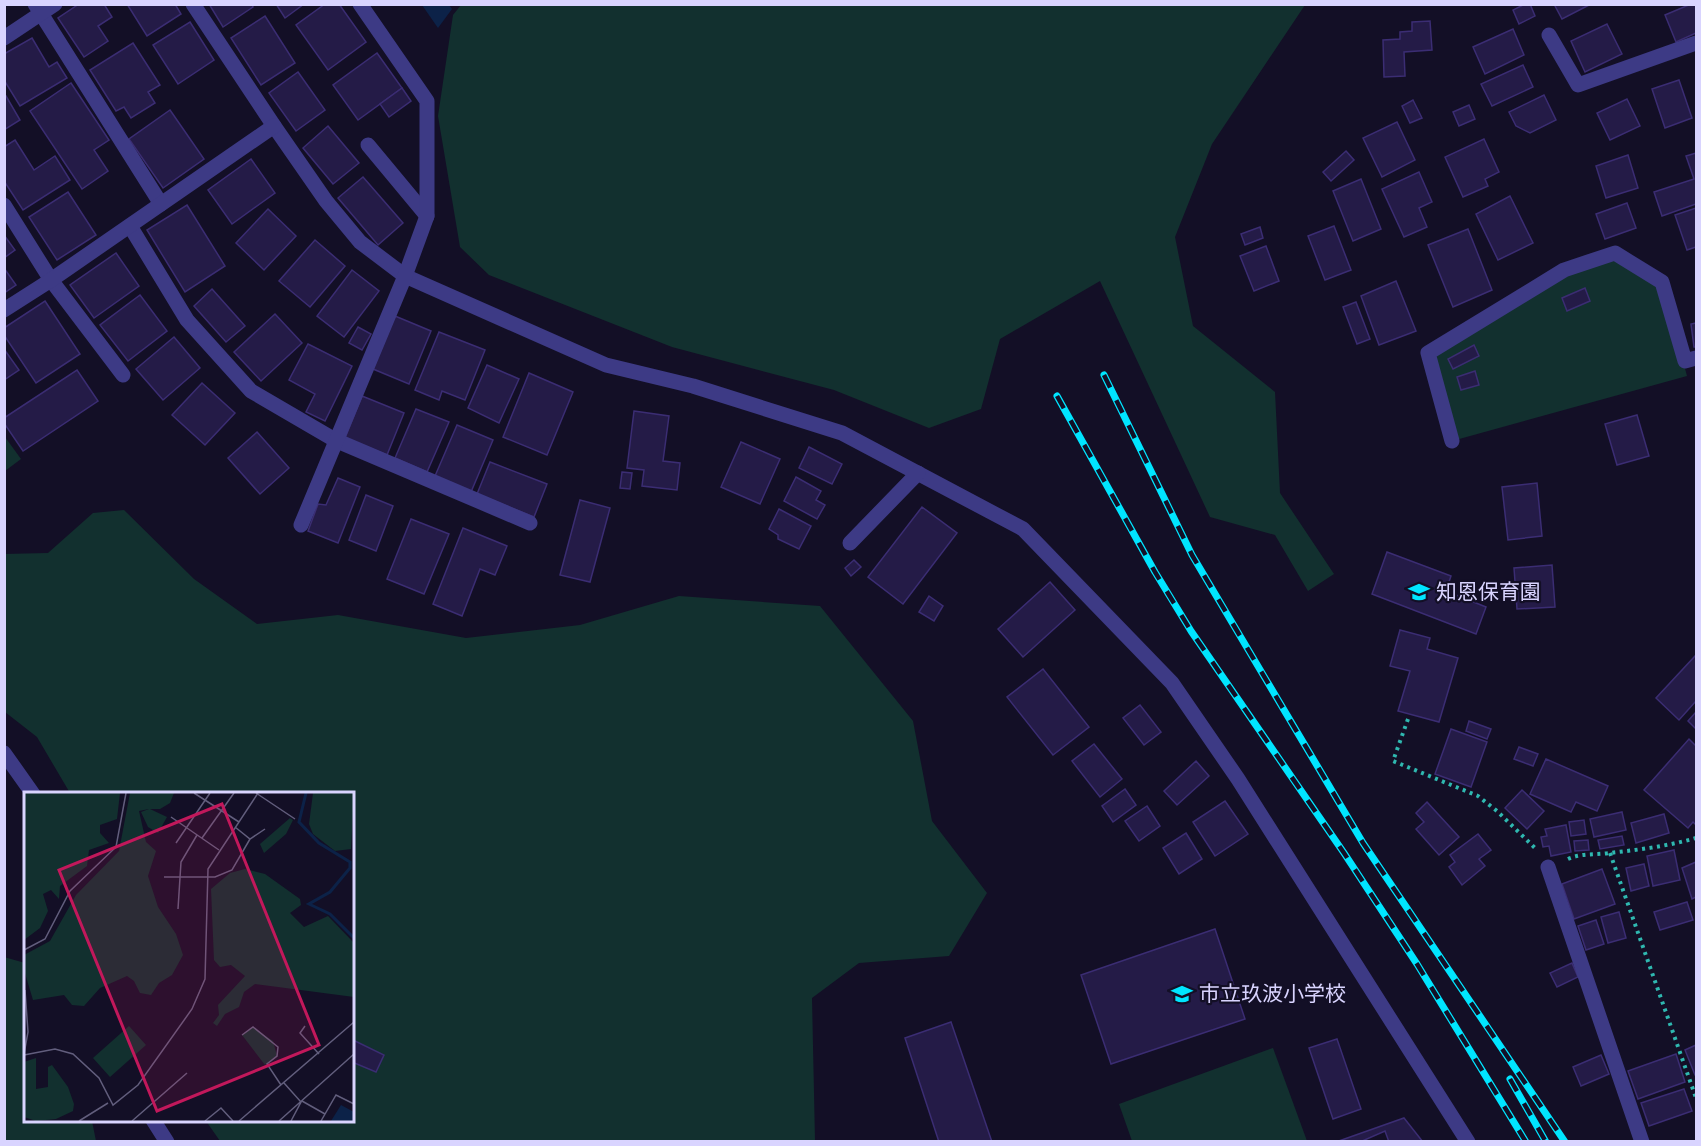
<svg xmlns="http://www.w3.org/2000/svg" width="1701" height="1146" font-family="'PT Sans','Noto Sans JP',sans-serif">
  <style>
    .green { fill: #12302f }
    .water { fill: #0c2248 }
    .building { fill: #241b47; stroke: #3b2d73; stroke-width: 1.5 }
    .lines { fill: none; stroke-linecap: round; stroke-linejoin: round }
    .path { stroke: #2fb8b0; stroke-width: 4; stroke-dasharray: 3 4.5; stroke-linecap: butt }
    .minor { stroke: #3d3a85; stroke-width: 15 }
    .rail-casing { stroke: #00e5ff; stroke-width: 7 }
    .rail { stroke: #130f26; stroke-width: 4.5; stroke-dasharray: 14; stroke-linecap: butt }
    .labels { text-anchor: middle; stroke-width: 4.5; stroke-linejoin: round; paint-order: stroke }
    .poi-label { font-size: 21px; fill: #d9d4ff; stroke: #130f26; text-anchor: start }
    .inset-river { fill: none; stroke: #0c2248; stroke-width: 3 }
    .inset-road { fill: none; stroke: #625e7d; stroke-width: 1.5 }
    .view { fill: #c2185b; fill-opacity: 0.15; stroke: #c2185b; stroke-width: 3 }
    .inset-edge { fill: none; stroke: #d9d4ff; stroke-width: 3 }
  </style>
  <rect width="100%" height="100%" fill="#130f26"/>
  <g class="green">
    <polygon points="461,5 1305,5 1212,144 1175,237 1193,326 1275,392 1280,493 1334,574 1308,591 1275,535 1210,517 1100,281 1000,339 981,409 929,428 834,390 672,347 489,275 460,247 438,116 453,15"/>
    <polygon points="1615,255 1662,282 1687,376 1452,441 1429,356 1564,270"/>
    <polygon points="5,437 21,459 5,471 4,471"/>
    <polygon points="124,510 194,579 257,624 338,615 466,638 580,625 679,596 820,606 913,721 932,821 987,893 949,956 859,963 812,998 815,1141 220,1141 206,1121 352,1120 352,794 70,793 37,737 5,712 4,554 48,553 93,513"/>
    <polygon points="4,957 25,963 26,1120 92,1121 96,1141 5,1141"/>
    <polygon points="1273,1048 1307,1141 1132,1141 1119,1104"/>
  </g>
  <polygon class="water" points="422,5 449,5 452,9 438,28"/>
  <g class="building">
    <polygon points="79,4 104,4 112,17 98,26 108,41 84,57 58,18"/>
    <polygon points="127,4 175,4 181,14 147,36"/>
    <polygon points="209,4 252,4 253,7 223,27"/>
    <polygon points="276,4 304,4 285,18"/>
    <polygon points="325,4 339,4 366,42 328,70 296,25"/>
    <polygon points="1525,4 1530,4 1535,16 1519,24 1513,10"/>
    <polygon points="1554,4 1591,4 1562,19"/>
    <polygon points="1691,4 1696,4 1696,33 1676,42 1665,15"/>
    <polygon points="265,16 295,63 261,85 231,38"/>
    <polygon points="1430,21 1432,50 1404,52 1405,76 1384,77 1383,40 1400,39 1400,32 1412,31 1412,22"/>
    <polygon points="190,22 214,60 178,84 153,45"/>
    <polygon points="1607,24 1622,54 1585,72 1571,41"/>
    <polygon points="1513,29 1524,55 1485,74 1473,47"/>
    <polygon points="32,38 49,67 57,62 67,78 20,106 4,80 4,54"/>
    <polygon points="133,43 160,85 148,92 155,103 131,118 124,107 116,111 90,70"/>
    <polygon points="377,53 402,88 358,120 333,85"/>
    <polygon points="1523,65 1533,87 1492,106 1481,84"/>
    <polygon points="298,72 325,110 296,131 269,93"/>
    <polygon points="1679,80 1692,118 1665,128 1652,89"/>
    <polygon points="71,83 109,140 94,150 108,171 82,189 30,111"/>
    <polygon points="402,88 411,101 389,117 380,104"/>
    <polygon points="1544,95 1556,120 1530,133 1516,126 1509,112"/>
    <polygon points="6,96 20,120 4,130 4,97"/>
    <polygon points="1627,99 1640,126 1610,140 1597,113"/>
    <polygon points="1413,100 1422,118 1410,123 1402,106"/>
    <polygon points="1469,105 1475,119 1459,126 1453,112"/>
    <polygon points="170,110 204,159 163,188 129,139"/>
    <polygon points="1397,122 1415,160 1382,177 1363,138"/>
    <polygon points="328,126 359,163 333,184 303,148"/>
    <polygon points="1484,139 1499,172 1485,179 1488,186 1463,197 1445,157"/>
    <polygon points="15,140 34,170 55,156 70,180 23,210 4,181 4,147"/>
    <polygon points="1346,151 1354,160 1331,181 1323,172"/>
    <polygon points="1696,153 1696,204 1662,216 1654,192 1694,179 1686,156"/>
    <polygon points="1628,155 1638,188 1606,198 1596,166"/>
    <polygon points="251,159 275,193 232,224 208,190"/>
    <polygon points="1419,172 1432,202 1419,208 1427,227 1404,237 1382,189"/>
    <polygon points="363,177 403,223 378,245 338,198"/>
    <polygon points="1361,179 1381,229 1353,241 1333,191"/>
    <polygon points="68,192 96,235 57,260 29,217"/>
    <polygon points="1510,196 1533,243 1498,260 1476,214"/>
    <polygon points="1627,203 1636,228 1605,239 1596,214"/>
    <polygon points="187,205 225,266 185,292 147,230"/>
    <polygon points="1696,208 1696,247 1687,250 1675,215"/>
    <polygon points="268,209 296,236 264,270 236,243"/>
    <polygon points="1334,226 1351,270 1325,280 1308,236"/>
    <polygon points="1260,227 1263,238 1245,245 1241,234"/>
    <polygon points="1468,229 1492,290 1453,307 1428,245"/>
    <polygon points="4,235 15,250 4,258"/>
    <polygon points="315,240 345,266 310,307 279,281"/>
    <polygon points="1266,246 1279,281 1254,291 1240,256"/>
    <polygon points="116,253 139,286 94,318 70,285"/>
    <polygon points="4,268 16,285 4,293"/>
    <polygon points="352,270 379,291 344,337 317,316"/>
    <polygon points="1396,281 1416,331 1379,345 1361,296"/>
    <polygon points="1585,288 1590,301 1567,311 1562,298"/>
    <polygon points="212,289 245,326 226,342 194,306"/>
    <polygon points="140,295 167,331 128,361 100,325"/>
    <polygon points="45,301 80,354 36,383 4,335 4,328"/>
    <polygon points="1356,302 1370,339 1357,344 1343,307"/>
    <polygon points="275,314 302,343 261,381 234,352"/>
    <polygon points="395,316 431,331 409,384 373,369"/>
    <polygon points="1696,323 1696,347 1694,347 1691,324"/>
    <polygon points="358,327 371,334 362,350 349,343"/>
    <polygon points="439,332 485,350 465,400 442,391 439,400 415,390"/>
    <polygon points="174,337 200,368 163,400 136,369"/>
    <polygon points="308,344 352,366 325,421 306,412 315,394 289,380"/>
    <polygon points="1474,345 1479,356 1453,369 1448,359"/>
    <polygon points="4,349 19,370 4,380"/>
    <polygon points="487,365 519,379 499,423 468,408"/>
    <polygon points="77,370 98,401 23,451 4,423 4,418"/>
    <polygon points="1475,371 1479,385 1461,390 1457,377"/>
    <polygon points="529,373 573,392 547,455 503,437"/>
    <polygon points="202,383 235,413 205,445 172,415"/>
    <polygon points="362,396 404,413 387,455 345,438"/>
    <polygon points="416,409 449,422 427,472 395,458"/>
    <polygon points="634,411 669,416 663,461 680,463 677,490 642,486 644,470 627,468"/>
    <polygon points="1637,415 1649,456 1617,465 1605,424"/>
    <polygon points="457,425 493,440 471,492 435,476"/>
    <polygon points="257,432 289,468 260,494 228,458"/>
    <polygon points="741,442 780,459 760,504 721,487"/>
    <polygon points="809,447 842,464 832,484 799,468"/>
    <polygon points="490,462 547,484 534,517 477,494"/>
    <polygon points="622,472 632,473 630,489 620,488"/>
    <polygon points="796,477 821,491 816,500 825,505 817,519 784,501"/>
    <polygon points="338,478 360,487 338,543 308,531 318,504 326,505"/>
    <polygon points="1537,483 1542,536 1508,540 1502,487"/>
    <polygon points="366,495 393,506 376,551 349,540"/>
    <polygon points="580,500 610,508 590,582 560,575"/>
    <polygon points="922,507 957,533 903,604 868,577"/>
    <polygon points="779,509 811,526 799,549 778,539 778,535 769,529"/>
    <polygon points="411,519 449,534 424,594 387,579"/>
    <polygon points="463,528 507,546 495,575 480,569 462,616 433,604"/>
    <polygon points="1387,552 1451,576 1446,591 1486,607 1476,634 1372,594"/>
    <polygon points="854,560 861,567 851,576 845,568"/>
    <polygon points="1552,565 1555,607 1517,609 1514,568"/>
    <polygon points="1050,582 1075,610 1023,657 998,629"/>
    <polygon points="929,596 943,606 934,621 919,612"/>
    <polygon points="1400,630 1430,638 1427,649 1458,658 1439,722 1398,711 1410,671 1390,666"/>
    <polygon points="1696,655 1696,701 1679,720 1656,698"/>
    <polygon points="1043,669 1089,727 1053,755 1007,697"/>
    <polygon points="1140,705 1161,732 1144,745 1123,718"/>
    <polygon points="1696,712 1696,729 1688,721"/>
    <polygon points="1469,721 1491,729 1487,739 1466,731"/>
    <polygon points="1451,729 1487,742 1471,787 1435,774"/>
    <polygon points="1689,739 1696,746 1696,825 1693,822 1688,828 1644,790"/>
    <polygon points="1094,744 1122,779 1100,797 1072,761"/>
    <polygon points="1519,747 1538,754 1533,766 1514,759"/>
    <polygon points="1546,759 1608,786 1597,811 1576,802 1571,812 1530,794"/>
    <polygon points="1196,761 1209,776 1177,805 1164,791"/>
    <polygon points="1125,789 1136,805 1113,822 1102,806"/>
    <polygon points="1522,790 1544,811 1527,829 1505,808"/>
    <polygon points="1225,801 1248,834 1215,856 1193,822"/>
    <polygon points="1427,802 1459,837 1439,855 1416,829 1424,822 1416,813"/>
    <polygon points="1147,806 1160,826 1139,841 1125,821"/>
    <polygon points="1622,812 1626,830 1594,837 1590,819"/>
    <polygon points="1664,814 1669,833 1636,843 1631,823"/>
    <polygon points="1584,820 1586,834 1571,836 1569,822"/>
    <polygon points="1566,825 1571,852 1551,856 1549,846 1543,847 1541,837 1547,836 1545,829"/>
    <polygon points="1186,833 1202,859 1179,874 1163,848"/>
    <polygon points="1478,834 1491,850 1479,859 1485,866 1462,885 1449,867 1455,862 1450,855"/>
    <polygon points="1622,836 1624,845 1600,849 1598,840"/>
    <polygon points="1588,840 1589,850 1575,851 1574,841"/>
    <polygon points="1674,850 1680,880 1653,886 1647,856"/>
    <polygon points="1696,862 1696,897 1692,899 1682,868"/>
    <polygon points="1644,864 1649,886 1631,891 1626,868"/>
    <polygon points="1602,869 1615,904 1574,919 1562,884"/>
    <polygon points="1687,902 1693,920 1660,930 1654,912"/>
    <polygon points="1619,912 1626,938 1608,943 1601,917"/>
    <polygon points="1596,920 1604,944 1586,950 1578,926"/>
    <polygon points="1215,929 1245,1019 1111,1064 1081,975"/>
    <polygon points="1572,963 1578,977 1557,987 1550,973"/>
    <polygon points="951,1022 992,1142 939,1142 905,1038"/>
    <polygon points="1337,1039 1361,1109 1333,1119 1309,1048"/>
    <polygon points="353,1040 384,1055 376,1072 352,1062"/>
    <polygon points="1696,1045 1696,1075 1695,1075 1685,1050"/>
    <polygon points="1676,1054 1685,1082 1638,1099 1628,1071"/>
    <polygon points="1601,1055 1609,1074 1581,1086 1573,1067"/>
    <polygon points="1684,1089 1692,1111 1649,1126 1641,1103"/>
    <polygon points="1404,1118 1423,1142 1389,1142 1385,1131 1360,1142 1336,1142"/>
  </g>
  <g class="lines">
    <g class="path">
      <polyline points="1408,719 1393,761 1478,796 1497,811 1536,849"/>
      <polyline points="1610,853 1696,1098"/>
      <path d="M1568,859C1581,853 1595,855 1609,853C1638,850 1668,846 1696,838"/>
    </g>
    <g class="minor">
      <polyline points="35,4 161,204"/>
      <polyline points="193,4 274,126 326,201 360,242 405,276 606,365 693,386 842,433 1023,529 1172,683 1238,779 1468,1142"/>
      <polyline points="1549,35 1578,85 1696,43"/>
      <polyline points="4,38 55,4"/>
      <polyline points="368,145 427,216"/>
      <polyline points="4,205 51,280 123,375"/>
      <polyline points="130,226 187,320 251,391 335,440 530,523"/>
      <polyline points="4,310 51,280 274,126"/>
      <polyline points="1452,441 1428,353 1564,270 1615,253 1662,282 1685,361 1696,358"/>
      <polyline points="301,525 405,276 427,216 427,101 360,4"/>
      <polyline points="850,543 918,473"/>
      <polyline points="4,753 33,794"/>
      <polyline points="1548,867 1642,1142"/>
      <polyline points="153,1120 167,1142"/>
    </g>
    <defs>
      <g id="rail">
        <polyline points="1104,375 1192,555 1363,843 1565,1142"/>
        <polyline points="1057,396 1155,572 1191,631 1344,853 1417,964 1526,1142"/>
        <polyline points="1510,1079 1546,1142"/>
      </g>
    </defs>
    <use href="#rail" class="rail-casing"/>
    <use href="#rail" class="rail"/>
  </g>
  <defs>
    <symbol id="school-bare" viewBox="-9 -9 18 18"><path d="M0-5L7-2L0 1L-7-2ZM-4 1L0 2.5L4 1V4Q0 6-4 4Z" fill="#00e5ff" stroke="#130f26" stroke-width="2.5" paint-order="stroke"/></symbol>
  </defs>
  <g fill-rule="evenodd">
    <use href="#school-bare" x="1404" y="577" width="30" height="30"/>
    <use href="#school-bare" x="1167" y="979" width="30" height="30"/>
  </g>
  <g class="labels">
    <g class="poi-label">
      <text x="1436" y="599">知恩保育園</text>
      <text x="1199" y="1001">市立玖波小学校</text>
    </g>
  </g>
  <g transform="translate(24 792)">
    <rect width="330" height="330" fill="#130f26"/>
    <path d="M0,1H96L93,27L76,33V41L85,51L65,58L63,74L36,94L35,107L27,98L19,102L24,119L16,136L0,148ZM106,1H150L146,11L136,17H126L143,25L134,41L124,35L117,20L125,17L115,19L122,50L132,59L124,84L134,115L152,142L159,163L148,183L135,191L127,203L116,201L110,189L103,184L76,196L60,214L48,213L40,203L9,208L0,178V163L26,149L52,103L95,59ZM289,1H330L327,57L311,59L289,42L285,32ZM266,26L269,28L262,42L240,61L236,52ZM221,77L241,82L276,107L277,113L266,121L280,135L304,124L330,151V205L231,192L220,200L215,215L201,222L193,234L189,231L195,223L194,213L221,184L207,173L196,175L190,168L187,97L206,81ZM105,234L122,253L86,285L69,266ZM229,235L249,249L253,264L241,273L218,243ZM12,266V297L24,295V275L28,273L44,295L50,312L49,319L32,327L12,329L0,325V270Z" fill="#12302f"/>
    <path d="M317,313L330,320V329H307Z" fill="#0c2248"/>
    <path class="inset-river" d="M282,1L275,30L295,51L326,70V76L306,100L285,112L306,122L330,146"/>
    <path class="inset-road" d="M170,1L215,30M232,1L271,27M147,25L195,58M211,35L226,47L241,37M178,46L210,1M152,51L186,1M140,85H191L208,78L226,47M154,117L157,70L173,43M0,158L21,147L46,99L92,55L102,1M281,234L276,241L295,262M218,243L229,235L254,255L253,264L243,272L257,293M0,262L4,240L1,198M0,263L31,257L49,262L75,286L89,313L114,293L168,217L181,187L184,77L234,1M260,291L277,310L267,329M278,309L301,322M55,329L84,311M108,329L163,281M181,329L197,316L209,329M215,329L330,230M255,329L330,262M297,329L312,303L330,312"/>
    <path class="view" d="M198,12L295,253L133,319L35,78Z"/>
    <rect width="330" height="330" class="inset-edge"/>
  </g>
  <rect width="1701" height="1146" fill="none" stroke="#d9d4ff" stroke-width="12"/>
</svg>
